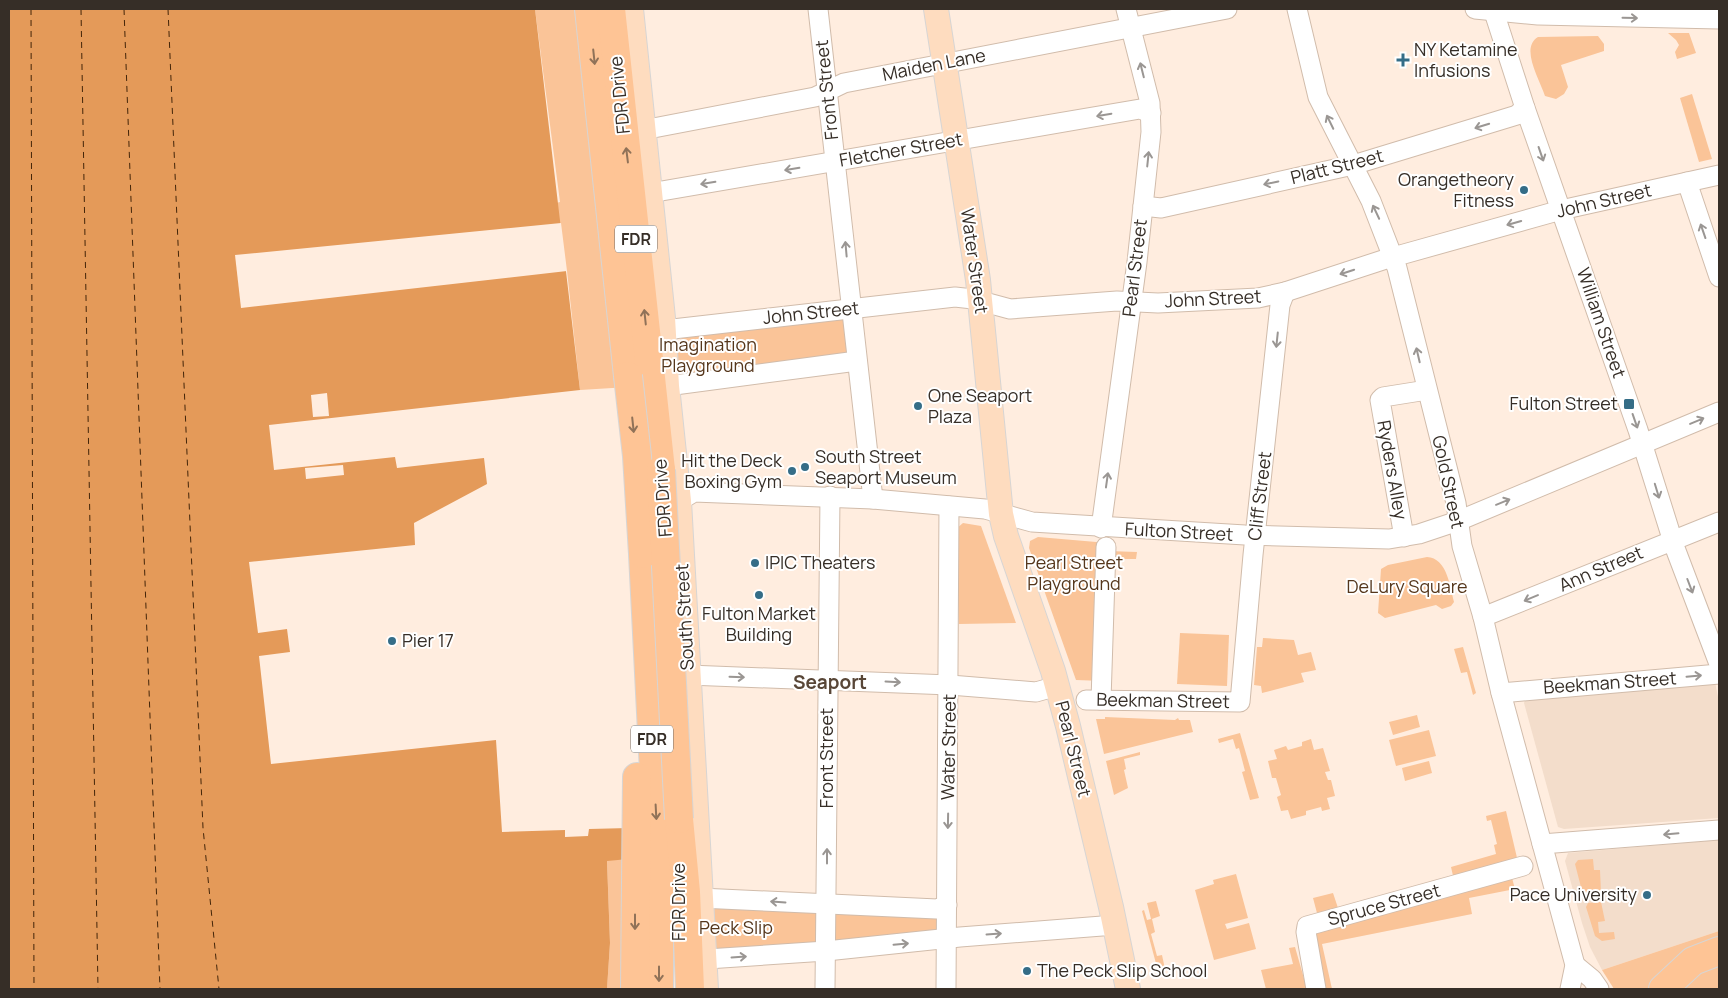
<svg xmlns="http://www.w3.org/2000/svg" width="1728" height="998" font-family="Manrope,sans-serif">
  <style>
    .built { fill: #f3ddcb }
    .green { fill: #fac498 }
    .water { fill: #e49a59 }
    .pier { fill: #ffeddf }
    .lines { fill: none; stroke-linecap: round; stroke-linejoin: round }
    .ferry { stroke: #432509; stroke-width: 1; stroke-dasharray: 6 5; stroke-linecap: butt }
    .minor-casing { stroke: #d1bcab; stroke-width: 21 }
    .major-casing { stroke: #d7d5d4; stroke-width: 26 }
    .highway-casing { stroke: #d7d5d4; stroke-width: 30 }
    .minor { stroke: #fff; stroke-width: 19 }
    .major { stroke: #fedcbf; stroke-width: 24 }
    .highway { stroke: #fec495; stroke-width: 28 }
    .highway-bridge-casing { stroke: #d7d5d4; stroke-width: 30; stroke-linecap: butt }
    .highway-bridge { stroke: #fec495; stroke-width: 28 }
    .oneway { stroke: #9a9693 }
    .oneway2 { stroke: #907258 }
    .poi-dot { fill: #356d87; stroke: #fff; stroke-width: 2 }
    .labels { text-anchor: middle; stroke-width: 4; stroke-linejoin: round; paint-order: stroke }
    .shield { fill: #fff; stroke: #726d68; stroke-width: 1 }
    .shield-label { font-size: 16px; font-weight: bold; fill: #362e27 }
    .poi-label { font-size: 18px; fill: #362e27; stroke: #fff; text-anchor: start }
    .street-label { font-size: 18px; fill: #362e27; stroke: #fff }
    .park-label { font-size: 18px; fill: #55361b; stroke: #fff }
    .neighbourhood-label { font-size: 19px; font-weight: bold; fill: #584637; stroke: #fff }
  </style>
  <rect width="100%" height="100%" fill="#ffeddf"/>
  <g class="built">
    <polygon points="1715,682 1719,702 1719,818 1564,829 1558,827 1524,703 1525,700"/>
    <polygon points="1719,840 1719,931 1602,970 1590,947 1582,923 1565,861 1568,853"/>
  </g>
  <g class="green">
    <polygon points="535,9 614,9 645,386 580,390 567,271 426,237 560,202"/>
    <polygon points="1668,33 1689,33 1696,53 1677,59 1675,52 1679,45 1676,40"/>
    <path d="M1598,36L1604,44V51L1561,65L1568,87L1564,94L1556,99L1545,96C1539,78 1520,48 1538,37Z"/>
    <polygon points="1692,94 1712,159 1699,162 1680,98"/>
    <polygon points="844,318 851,358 679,378 677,343 682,338"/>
    <polygon points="963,523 981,526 1016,623 959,624 956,529"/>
    <polygon points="1038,537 1108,543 1108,551 1137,552 1136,559 1108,559 1103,681 1076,680 1029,548 1030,541"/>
    <path d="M1427,557C1447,558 1450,586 1454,602L1451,606L1442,609L1436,605L1385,618L1378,613L1381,569L1388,565Z"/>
    <polygon points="1180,633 1229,635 1227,686 1177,684"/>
    <polygon points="1263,638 1294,640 1298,655 1311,652 1316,670 1301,673 1304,682 1262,693 1261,686 1254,685 1257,647 1262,647"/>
    <polygon points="1463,647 1476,693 1473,695 1467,672 1461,673 1454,649"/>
    <polygon points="1417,715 1420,727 1393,735 1389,722"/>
    <polygon points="1105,717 1175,720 1178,718 1179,720 1190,720 1193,732 1104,754 1096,719 1105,719"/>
    <polygon points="1429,730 1436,756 1396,766 1389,740"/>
    <polygon points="1240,733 1259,798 1250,800 1242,772 1245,771 1239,748 1236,749 1233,739 1219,743 1218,739"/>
    <polygon points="1311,739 1314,750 1323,748 1330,771 1325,772 1328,780 1331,780 1335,796 1327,798 1330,809 1322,811 1321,807 1306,811 1306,815 1291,819 1288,810 1281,811 1277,797 1281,795 1276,778 1272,778 1268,761 1277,759 1274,750 1286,746 1288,750 1302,746 1302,742"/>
    <polygon points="1140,752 1140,755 1124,759 1126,769 1124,770 1128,788 1114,795 1106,761"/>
    <polygon points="1429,761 1432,773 1405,781 1402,768"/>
    <polygon points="1506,811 1518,862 1454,880 1451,867 1496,854 1494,845 1497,844 1491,820 1487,821 1486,816"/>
    <polygon points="629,859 641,989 607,989 610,943 607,860"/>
    <polygon points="1593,859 1594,870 1600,870 1601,892 1585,893 1582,891 1575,864 1578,860"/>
    <polygon points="1236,874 1248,918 1225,924 1227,929 1249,923 1256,949 1214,960 1195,890 1214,884 1213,880"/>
    <polygon points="1512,878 1515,889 1469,898 1472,914 1322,944 1332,989 1320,989 1310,928"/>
    <polygon points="1333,893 1338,908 1317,913 1313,898"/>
    <polygon points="1156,901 1160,916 1152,919 1155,932 1151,934 1157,956 1162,955 1165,969 1158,971 1142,911 1144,910 1147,920 1151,919 1147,903"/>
    <polygon points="1601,902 1605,921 1598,922 1599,933 1614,932 1615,939 1602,941 1595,936 1586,907 1588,903"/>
    <polygon points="716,906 936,917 938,919 938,934 718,950 714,945 713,910"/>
    <polygon points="1719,931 1719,989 1614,989 1602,970"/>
    <polygon points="1295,947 1307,989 1266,989 1261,970 1293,964 1289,948"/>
  </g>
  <polygon class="water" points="9,9 535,9 580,390 269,425 274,470 395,457 397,468 484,458 487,484 414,523 415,545 249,562 258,633 287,629 290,652 259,656 271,764 496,740 502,832 565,830 565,837 588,836 589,829 629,828 629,859 607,861 610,943 607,989 9,989"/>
  <g class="pier">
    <polygon points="561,223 567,271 241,308 235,255"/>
    <polygon points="327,393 329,416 313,417 311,395"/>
    <polygon points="343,465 344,475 306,479 305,468"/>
  </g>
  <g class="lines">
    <g class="ferry">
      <polyline points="31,9 34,989"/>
      <polyline points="81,9 98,989"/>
      <polyline points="124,9 160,989"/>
      <polyline points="168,9 203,828 219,989"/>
    </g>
    <defs>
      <g id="minor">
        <polyline points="818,9 873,499"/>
        <polyline points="1297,9 1318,97 1371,201 1397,268 1456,503 1462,546 1483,617 1501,693 1575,965 1570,989"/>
        <polyline points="1475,9 1538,15 1719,19"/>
        <polyline points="1493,9 1525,108 1638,430 1675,548 1719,664"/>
        <polyline points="643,130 815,97 844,83 1227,9"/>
        <polyline points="1687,182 1719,277"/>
        <polyline points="650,193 1140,109 1151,113"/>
        <polyline points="1143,206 1161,208 1353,165 1517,115 1525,108"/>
        <polyline points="664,330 955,297 973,299 1010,309 1117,301 1158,303 1258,298 1285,292 1386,259 1561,210 1719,175"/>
        <polyline points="667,386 857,361"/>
        <polyline points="679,501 694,492 873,499 985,509 1032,522 1245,535 1389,539 1419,534 1458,521 1719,412"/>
        <polyline points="1101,528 1137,262 1151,132 1150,103 1126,9"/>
        <polyline points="1404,537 1380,400 1383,397 1427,390"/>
        <polyline points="1483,617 1719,522"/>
        <polyline points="688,675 950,685 1036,692 1057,686"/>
        <polyline points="1501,693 1719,674"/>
        <polyline points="1086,700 1240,702 1253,555 1280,305 1285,292"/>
        <polyline points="1101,700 1106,547"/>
        <polyline points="1542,844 1719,830"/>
        <polyline points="700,898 937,909 947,905"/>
        <polyline points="692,960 826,951 960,937 1115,925"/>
        <polyline points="1575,965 1592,979 1599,989"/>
        <polyline points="825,989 830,496"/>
        <polyline points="946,989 949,506"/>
        <polyline points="1316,989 1306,932 1307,926 1523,866"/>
      </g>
      <g id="major">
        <polyline points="631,9 663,318 667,386 679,501 706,989"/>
        <polyline points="936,9 978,280 1001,514 1006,536 1053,671 1068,726 1111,907 1128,989"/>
      </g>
      <g id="highway">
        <polyline points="589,9 628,376"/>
        <polyline points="611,9 661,470"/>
        <polyline points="643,554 659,871 659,989"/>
        <polyline points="679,819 686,892 690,989"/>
        <polyline points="635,989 637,777"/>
        <polyline points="1663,989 1693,961 1719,951"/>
      </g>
    </defs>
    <use href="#minor" class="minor-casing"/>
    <use href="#major" class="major-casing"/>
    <use href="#highway" class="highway-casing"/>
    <use href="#minor" class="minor"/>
    <use href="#major" class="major"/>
    <use href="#highway" class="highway"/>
    <defs>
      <g id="highway-bridge">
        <polyline points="628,376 637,456 643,554"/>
        <polyline points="661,470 679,819"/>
      </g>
    </defs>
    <use href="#highway-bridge" class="highway-bridge-casing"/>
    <use href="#highway-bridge" class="highway-bridge"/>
  </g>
  <defs><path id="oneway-shaft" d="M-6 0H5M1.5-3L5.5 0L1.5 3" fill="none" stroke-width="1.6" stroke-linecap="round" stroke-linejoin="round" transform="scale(1.25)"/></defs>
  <g class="oneway">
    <use href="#oneway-shaft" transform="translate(1630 18) rotate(1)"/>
    <use href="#oneway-shaft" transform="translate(1142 70) rotate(-104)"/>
    <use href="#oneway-shaft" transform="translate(1104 115) rotate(170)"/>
    <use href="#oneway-shaft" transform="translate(1330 122) rotate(-116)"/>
    <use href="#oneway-shaft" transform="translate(1482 126) rotate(163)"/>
    <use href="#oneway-shaft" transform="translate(1541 154) rotate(71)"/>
    <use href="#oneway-shaft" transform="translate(1148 159) rotate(-84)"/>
    <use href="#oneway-shaft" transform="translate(792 169) rotate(171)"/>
    <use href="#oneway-shaft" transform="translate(708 183) rotate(171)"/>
    <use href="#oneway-shaft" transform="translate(1271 183) rotate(168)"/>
    <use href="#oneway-shaft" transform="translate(1376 212) rotate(-115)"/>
    <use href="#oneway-shaft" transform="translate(1514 223) rotate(164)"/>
    <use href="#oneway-shaft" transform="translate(1703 231) rotate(-109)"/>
    <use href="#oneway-shaft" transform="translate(846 249) rotate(-95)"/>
    <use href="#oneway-shaft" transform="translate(1347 272) rotate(162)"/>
    <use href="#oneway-shaft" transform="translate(1277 340) rotate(96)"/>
    <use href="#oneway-shaft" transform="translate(1418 355) rotate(-103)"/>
    <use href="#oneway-shaft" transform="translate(1635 421) rotate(71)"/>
    <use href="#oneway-shaft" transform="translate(1697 421) rotate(-23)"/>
    <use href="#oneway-shaft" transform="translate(1107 480) rotate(-82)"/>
    <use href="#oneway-shaft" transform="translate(1657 491) rotate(73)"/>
    <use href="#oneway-shaft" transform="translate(1503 502) rotate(-22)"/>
    <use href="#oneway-shaft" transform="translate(1690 586) rotate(69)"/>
    <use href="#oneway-shaft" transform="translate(1531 598) rotate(157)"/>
    <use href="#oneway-shaft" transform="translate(1694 676) rotate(-5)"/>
    <use href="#oneway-shaft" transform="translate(737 677) rotate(2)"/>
    <use href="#oneway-shaft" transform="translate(893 682) rotate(3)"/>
    <use href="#oneway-shaft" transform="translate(948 821) rotate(91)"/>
    <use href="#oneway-shaft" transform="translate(1671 834) rotate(175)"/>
    <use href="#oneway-shaft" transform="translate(827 856) rotate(-90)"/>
    <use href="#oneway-shaft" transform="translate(778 902) rotate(-176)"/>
    <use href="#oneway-shaft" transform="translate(994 934) rotate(-4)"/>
    <use href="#oneway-shaft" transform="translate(901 944) rotate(-5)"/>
    <use href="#oneway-shaft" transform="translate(739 957) rotate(-4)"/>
  </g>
  <g class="oneway2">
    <use href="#oneway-shaft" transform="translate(594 57) rotate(84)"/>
    <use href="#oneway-shaft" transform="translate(627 155) rotate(-97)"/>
    <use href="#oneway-shaft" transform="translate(645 317) rotate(-96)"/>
    <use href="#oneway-shaft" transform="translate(633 425) rotate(84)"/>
    <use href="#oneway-shaft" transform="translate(656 812) rotate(87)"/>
    <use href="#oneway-shaft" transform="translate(635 922) rotate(90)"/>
    <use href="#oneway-shaft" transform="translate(659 974) rotate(90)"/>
  </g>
  <g class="poi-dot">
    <path d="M1400.5 52.5h5v5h5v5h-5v5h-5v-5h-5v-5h5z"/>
    <circle cx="1524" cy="190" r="5"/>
    <rect x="1623" y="398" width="12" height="12" rx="2.5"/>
    <circle cx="918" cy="406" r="5"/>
    <circle cx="805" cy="467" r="5"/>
    <circle cx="792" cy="471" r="5"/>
    <circle cx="755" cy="563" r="5"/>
    <circle cx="759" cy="595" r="5"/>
    <circle cx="392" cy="641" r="5"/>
    <circle cx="1647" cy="895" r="5"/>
    <circle cx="1027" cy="971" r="5"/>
  </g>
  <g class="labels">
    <g class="shield">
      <rect x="615" y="225.5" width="42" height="27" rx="4"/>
      <rect x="631" y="725.5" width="42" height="27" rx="4"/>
    </g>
    <g class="shield-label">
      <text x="636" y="245">FDR</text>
      <text x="652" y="745">FDR</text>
    </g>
    <g class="poi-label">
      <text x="1414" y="56">NY Ketamine<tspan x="1414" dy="21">Infusions</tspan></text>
      <text x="1514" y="186" text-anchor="end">Orangetheory<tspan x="1514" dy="21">Fitness</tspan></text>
      <text x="928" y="402">One Seaport<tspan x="928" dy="21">Plaza</tspan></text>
      <text x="1618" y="410" text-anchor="end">Fulton Street</text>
      <text x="815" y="463">South Street<tspan x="815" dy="21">Seaport Museum</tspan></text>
      <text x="782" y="467" text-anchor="end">Hit the Deck<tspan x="782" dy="21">Boxing Gym</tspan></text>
      <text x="765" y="569">IPIC Theaters</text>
      <text x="759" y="620" text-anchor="middle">Fulton Market<tspan x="759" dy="21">Building</tspan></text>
      <text x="402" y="647">Pier 17</text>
      <text x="1637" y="901" text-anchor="end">Pace University</text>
      <text x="1037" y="977">The Peck Slip School</text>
    </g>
    <g class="street-label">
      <text transform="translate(934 65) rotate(-11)" y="6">Maiden Lane</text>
      <text transform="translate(827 90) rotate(-96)" y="6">Front Street</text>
      <text transform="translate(620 95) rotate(-96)" y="6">FDR Drive</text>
      <text transform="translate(901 150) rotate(-10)" y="6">Fletcher Street</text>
      <text transform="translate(1337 167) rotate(-14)" y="6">Platt Street</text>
      <text transform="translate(1604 201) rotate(-13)" y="6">John Street</text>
      <text transform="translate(974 261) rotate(82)" y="6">Water Street</text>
      <text transform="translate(1135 268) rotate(-83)" y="6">Pearl Street</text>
      <text transform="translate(1213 299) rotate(-3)" y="6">John Street</text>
      <text transform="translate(811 313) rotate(-6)" y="6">John Street</text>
      <text transform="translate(1601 323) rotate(71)" y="6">William Street</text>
      <text transform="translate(1392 470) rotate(80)" y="6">Ryders Alley</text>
      <text transform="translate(1448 482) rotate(78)" y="6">Gold Street</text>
      <text transform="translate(1260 496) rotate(-83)" y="6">Cliff Street</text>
      <text transform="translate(663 498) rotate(-94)" y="6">FDR Drive</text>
      <text transform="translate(1179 532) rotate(3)" y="6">Fulton Street</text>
      <text transform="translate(1601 569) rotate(-23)" y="6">Ann Street</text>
      <text transform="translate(685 617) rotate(-93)" y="6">South Street</text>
      <text transform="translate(1610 683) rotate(-4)" y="6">Beekman Street</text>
      <text transform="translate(1163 701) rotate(1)" y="6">Beekman Street</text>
      <text transform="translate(949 747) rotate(-89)" y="6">Water Street</text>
      <text transform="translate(1073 749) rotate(76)" y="6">Pearl Street</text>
      <text transform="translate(827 758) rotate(-90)" y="6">Front Street</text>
      <text transform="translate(679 902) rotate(-90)" y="6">FDR Drive</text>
      <text transform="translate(1384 905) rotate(-15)" y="6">Spruce Street</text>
    </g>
    <g class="park-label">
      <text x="708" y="351">Imagination<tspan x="708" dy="21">Playground</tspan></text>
      <text x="1074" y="569">Pearl Street<tspan x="1074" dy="21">Playground</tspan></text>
      <text x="1407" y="593">DeLury Square</text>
      <text x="736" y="934">Peck Slip</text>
    </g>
    <g class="neighbourhood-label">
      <text x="830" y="689">Seaport</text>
    </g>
  </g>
  <rect width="1728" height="998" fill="none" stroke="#362e27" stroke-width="20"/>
</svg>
